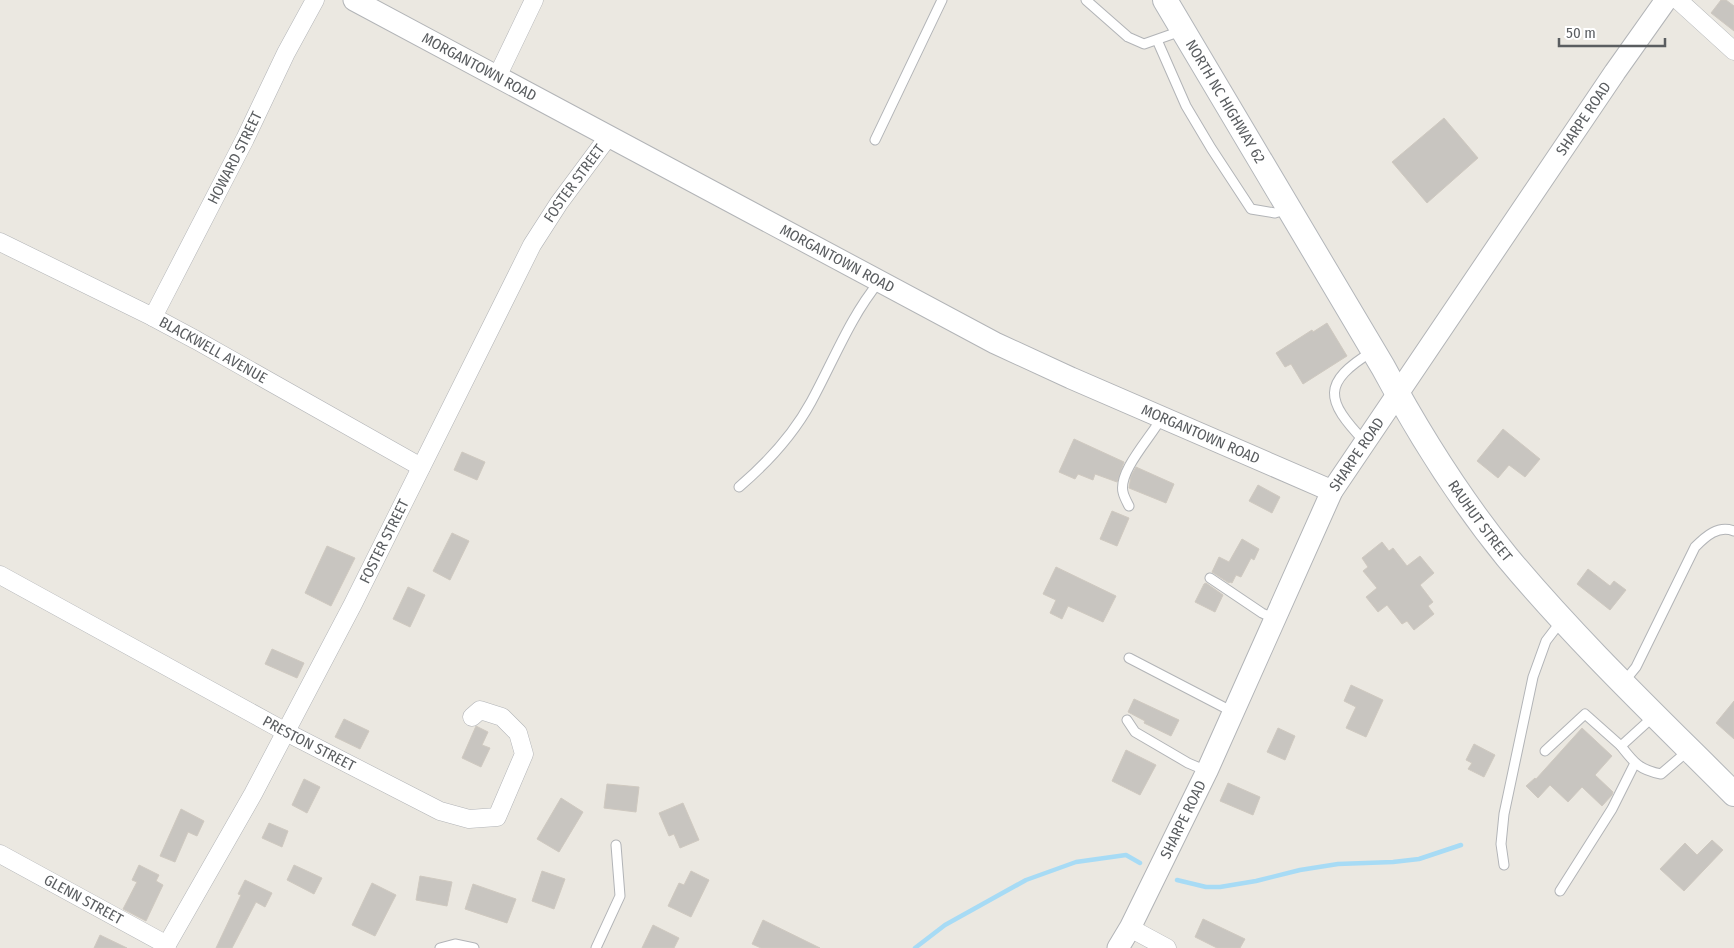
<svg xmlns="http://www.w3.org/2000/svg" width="1734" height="948" font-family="'Fira Sans Condensed',sans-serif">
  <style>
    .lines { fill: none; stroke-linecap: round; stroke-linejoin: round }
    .stream { stroke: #a7dbf5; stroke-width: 4.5 }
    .building { fill: #c8c5c0; stroke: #cfc9c0 }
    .service-casing { stroke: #b2b4b7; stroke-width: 11 }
    .minor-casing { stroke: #b2b4b7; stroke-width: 19 }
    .tertiary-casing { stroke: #b2b4b7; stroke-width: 23 }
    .secondary-casing { stroke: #b3b6ba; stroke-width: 26 }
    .service { stroke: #fff; stroke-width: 9 }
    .minor { stroke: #fff; stroke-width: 18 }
    .tertiary { stroke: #fff; stroke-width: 21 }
    .secondary { stroke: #fff; stroke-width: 24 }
    .labels { text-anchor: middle; stroke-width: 4.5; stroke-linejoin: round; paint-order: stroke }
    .street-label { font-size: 15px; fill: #5a5d60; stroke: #fff }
  </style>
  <rect width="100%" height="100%" fill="#ebe8e1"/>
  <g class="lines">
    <g class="stream">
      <polyline points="1177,880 1206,887 1220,887 1256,881 1300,870 1338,864 1393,862 1419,859 1461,845"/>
      <polyline points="915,948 945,925 1026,880 1076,862 1126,855 1140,863"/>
    </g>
  </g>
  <g class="building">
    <polygon points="1721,0 1726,0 1734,6 1734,31 1711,13"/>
    <polygon points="1444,118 1478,158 1427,203 1392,162"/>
    <polygon points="1327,323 1347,356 1303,384 1291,364 1285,367 1276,353 1312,330 1313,332"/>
    <polygon points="1503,429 1540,459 1525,477 1509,465 1498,478 1477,461"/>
    <polygon points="1074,439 1124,462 1117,482 1095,474 1093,480 1078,474 1075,479 1059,472"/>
    <polygon points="462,452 485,462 477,480 454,470"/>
    <polygon points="1136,467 1174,484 1166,503 1129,488 1131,476"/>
    <polygon points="1258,485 1280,497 1272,513 1249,501"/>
    <polygon points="1112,511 1129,518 1117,546 1100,539"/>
    <polygon points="452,533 469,541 450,580 433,571"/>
    <polygon points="1242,539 1259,549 1254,560 1251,558 1241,577 1236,575 1232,583 1230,582 1229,583 1212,572 1219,557 1229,562"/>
    <polygon points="1382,542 1389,551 1393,548 1407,566 1420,556 1434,573 1420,585 1433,602 1428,606 1434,614 1414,630 1407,621 1402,624 1387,605 1378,612 1366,597 1377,588 1363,571 1368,567 1362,558"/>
    <polygon points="327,546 355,558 331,606 305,593"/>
    <polygon points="1056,567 1116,596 1103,622 1068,606 1062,619 1050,613 1056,600 1043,594"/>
    <polygon points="1588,569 1610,586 1614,581 1626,590 1610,610 1577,584"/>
    <polygon points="1206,583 1223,595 1215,612 1195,602 1204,584"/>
    <polygon points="408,587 425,595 410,627 393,619"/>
    <polygon points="272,649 304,663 297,678 265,664"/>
    <polygon points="1351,685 1383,700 1366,737 1346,728 1356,707 1344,701"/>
    <polygon points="1134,699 1179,720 1171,736 1144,723 1145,721 1128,712"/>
    <polygon points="1734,701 1734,739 1716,723"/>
    <polygon points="344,719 369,731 360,749 335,737"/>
    <polygon points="476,726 488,732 482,745 490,748 481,767 462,758"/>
    <polygon points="1278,728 1295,736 1285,760 1267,752"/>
    <polygon points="1582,728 1612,756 1595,775 1613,792 1612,795 1602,806 1582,787 1568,802 1550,785 1538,798 1526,786 1535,778 1536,779"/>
    <polygon points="1474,744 1495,755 1484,777 1468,769 1472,763 1466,760"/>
    <polygon points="1126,750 1156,765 1140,795 1112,781"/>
    <polygon points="304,779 320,787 307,813 292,805"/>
    <polygon points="1228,783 1260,797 1253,815 1220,801"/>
    <polygon points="607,784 639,787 636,812 604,808"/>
    <polygon points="561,798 583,812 559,852 537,839"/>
    <polygon points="683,803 699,840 680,848 674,834 669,836 659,813"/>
    <polygon points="181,809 204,821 197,836 188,832 175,862 160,856"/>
    <polygon points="269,823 288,831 282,847 262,838"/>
    <polygon points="1712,840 1723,850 1684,891 1660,869 1685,843 1697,855"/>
    <polygon points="139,865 159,875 156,881 163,885 146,921 123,909 137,882 132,880"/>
    <polygon points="294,865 322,878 314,894 287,880"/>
    <polygon points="542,871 565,879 554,909 532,901"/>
    <polygon points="691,871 709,880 691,917 668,906 679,883 684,885"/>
    <polygon points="420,876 452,882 447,906 416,900"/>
    <polygon points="245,880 272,893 265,907 256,902 232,948 216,948 241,895 238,894"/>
    <polygon points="372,883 396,895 375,936 352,925"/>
    <polygon points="473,884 516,899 507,923 465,909"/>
    <polygon points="1203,919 1245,939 1240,948 1217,948 1195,937"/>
    <polygon points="763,920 820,948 761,948 752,944"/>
    <polygon points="653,925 679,938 674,948 642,948"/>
    <polygon points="100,935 127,948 94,948"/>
  </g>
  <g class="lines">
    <defs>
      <g id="service">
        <polyline points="1086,0 1128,37 1144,44 1181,31"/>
        <polyline points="1157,40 1186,106 1211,148 1251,209 1275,213 1288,209"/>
        <polyline points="875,140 942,0"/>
        <path d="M1365,442C1325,400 1321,383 1373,351"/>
        <path d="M739,487C767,463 793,435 811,402C833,362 850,317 879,282"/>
        <path d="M1129,506C1127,502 1124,497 1123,492C1118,471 1152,436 1162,417"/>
        <polyline points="1210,578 1262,613 1275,619"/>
        <polyline points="1129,658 1233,712"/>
        <path d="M1623,683L1636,667L1695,547C1706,536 1718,525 1734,531"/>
        <polyline points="1127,720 1135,732 1188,763 1207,771"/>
        <path d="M1621,746C1634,763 1640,770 1661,774L1689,750"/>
        <polyline points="1545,751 1585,714 1621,746 1654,716"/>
        <polyline points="1504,865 1501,844 1504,814 1533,677 1546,641 1562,620"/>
        <polyline points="1560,891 1612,809 1635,763"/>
        <polyline points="440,948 455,944 474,948"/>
        <polyline points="596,948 620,896 616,845"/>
      </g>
      <g id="minor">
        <polyline points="1678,0 1734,51"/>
        <polyline points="497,77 534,0"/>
        <path id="s1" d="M0,242L153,317L196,340L421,467"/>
        <path id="s2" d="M153,317L245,139L286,53L315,0"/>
        <path id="s3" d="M0,575L286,732L440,811L469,819L497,817L524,754L518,733L502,717L480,710L472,717"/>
        <path id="s4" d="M0,854L167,945"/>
        <polyline points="1130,928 1167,948"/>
        <path id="s5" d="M165,948L253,794L353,604L532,245L559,203L608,137"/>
      </g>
      <g id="tertiary">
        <path id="s6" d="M354,0L995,343L1071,378L1332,491"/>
        <path id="s7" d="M1118,948L1130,928L1207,771L1332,491L1615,72L1666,0"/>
      </g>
      <g id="secondary">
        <path id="s8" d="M1165,0L1383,367C1419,434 1459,498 1507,557C1577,641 1657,717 1734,794"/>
      </g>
    </defs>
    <use href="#service" class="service-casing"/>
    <use href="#minor" class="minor-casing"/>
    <use href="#tertiary" class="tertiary-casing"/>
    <use href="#secondary" class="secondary-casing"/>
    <use href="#service" class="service"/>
    <use href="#minor" class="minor"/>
    <use href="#tertiary" class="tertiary"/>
    <use href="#secondary" class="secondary"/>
  </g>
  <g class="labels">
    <g class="street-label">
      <text dy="5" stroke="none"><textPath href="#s6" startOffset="142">MORGANTOWN ROAD</textPath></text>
      <text dy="5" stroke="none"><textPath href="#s8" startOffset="118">NORTH NC HIGHWAY 62</textPath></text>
      <text dy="5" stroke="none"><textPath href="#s7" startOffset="954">SHARPE ROAD</textPath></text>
      <text dy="5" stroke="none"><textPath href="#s2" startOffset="179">HOWARD STREET</textPath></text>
      <text dy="5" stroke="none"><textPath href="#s5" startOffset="868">FOSTER STREET</textPath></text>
      <text dy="5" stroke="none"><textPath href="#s6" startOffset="548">MORGANTOWN ROAD</textPath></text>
      <text dy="5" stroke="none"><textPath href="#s1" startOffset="239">BLACKWELL AVENUE</textPath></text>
      <text dy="5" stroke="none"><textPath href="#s6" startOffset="952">MORGANTOWN ROAD</textPath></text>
      <text dy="5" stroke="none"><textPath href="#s7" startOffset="549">SHARPE ROAD</textPath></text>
      <text dy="5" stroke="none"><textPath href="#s8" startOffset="609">RAUHUT STREET</textPath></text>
      <text dy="5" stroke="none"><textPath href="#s5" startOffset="462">FOSTER STREET</textPath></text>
      <text dy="5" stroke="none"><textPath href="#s3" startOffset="352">PRESTON STREET</textPath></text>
      <text dy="5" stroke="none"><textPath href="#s7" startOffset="144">SHARPE ROAD</textPath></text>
      <text dy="5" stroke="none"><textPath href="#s4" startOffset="95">GLENN STREET</textPath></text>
    </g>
  </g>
  <path d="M1559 38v8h106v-8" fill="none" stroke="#5a5d60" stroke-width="2.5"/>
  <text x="1566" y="38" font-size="15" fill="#5a5d60" stroke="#ffffff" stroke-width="4" paint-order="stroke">50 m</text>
</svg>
